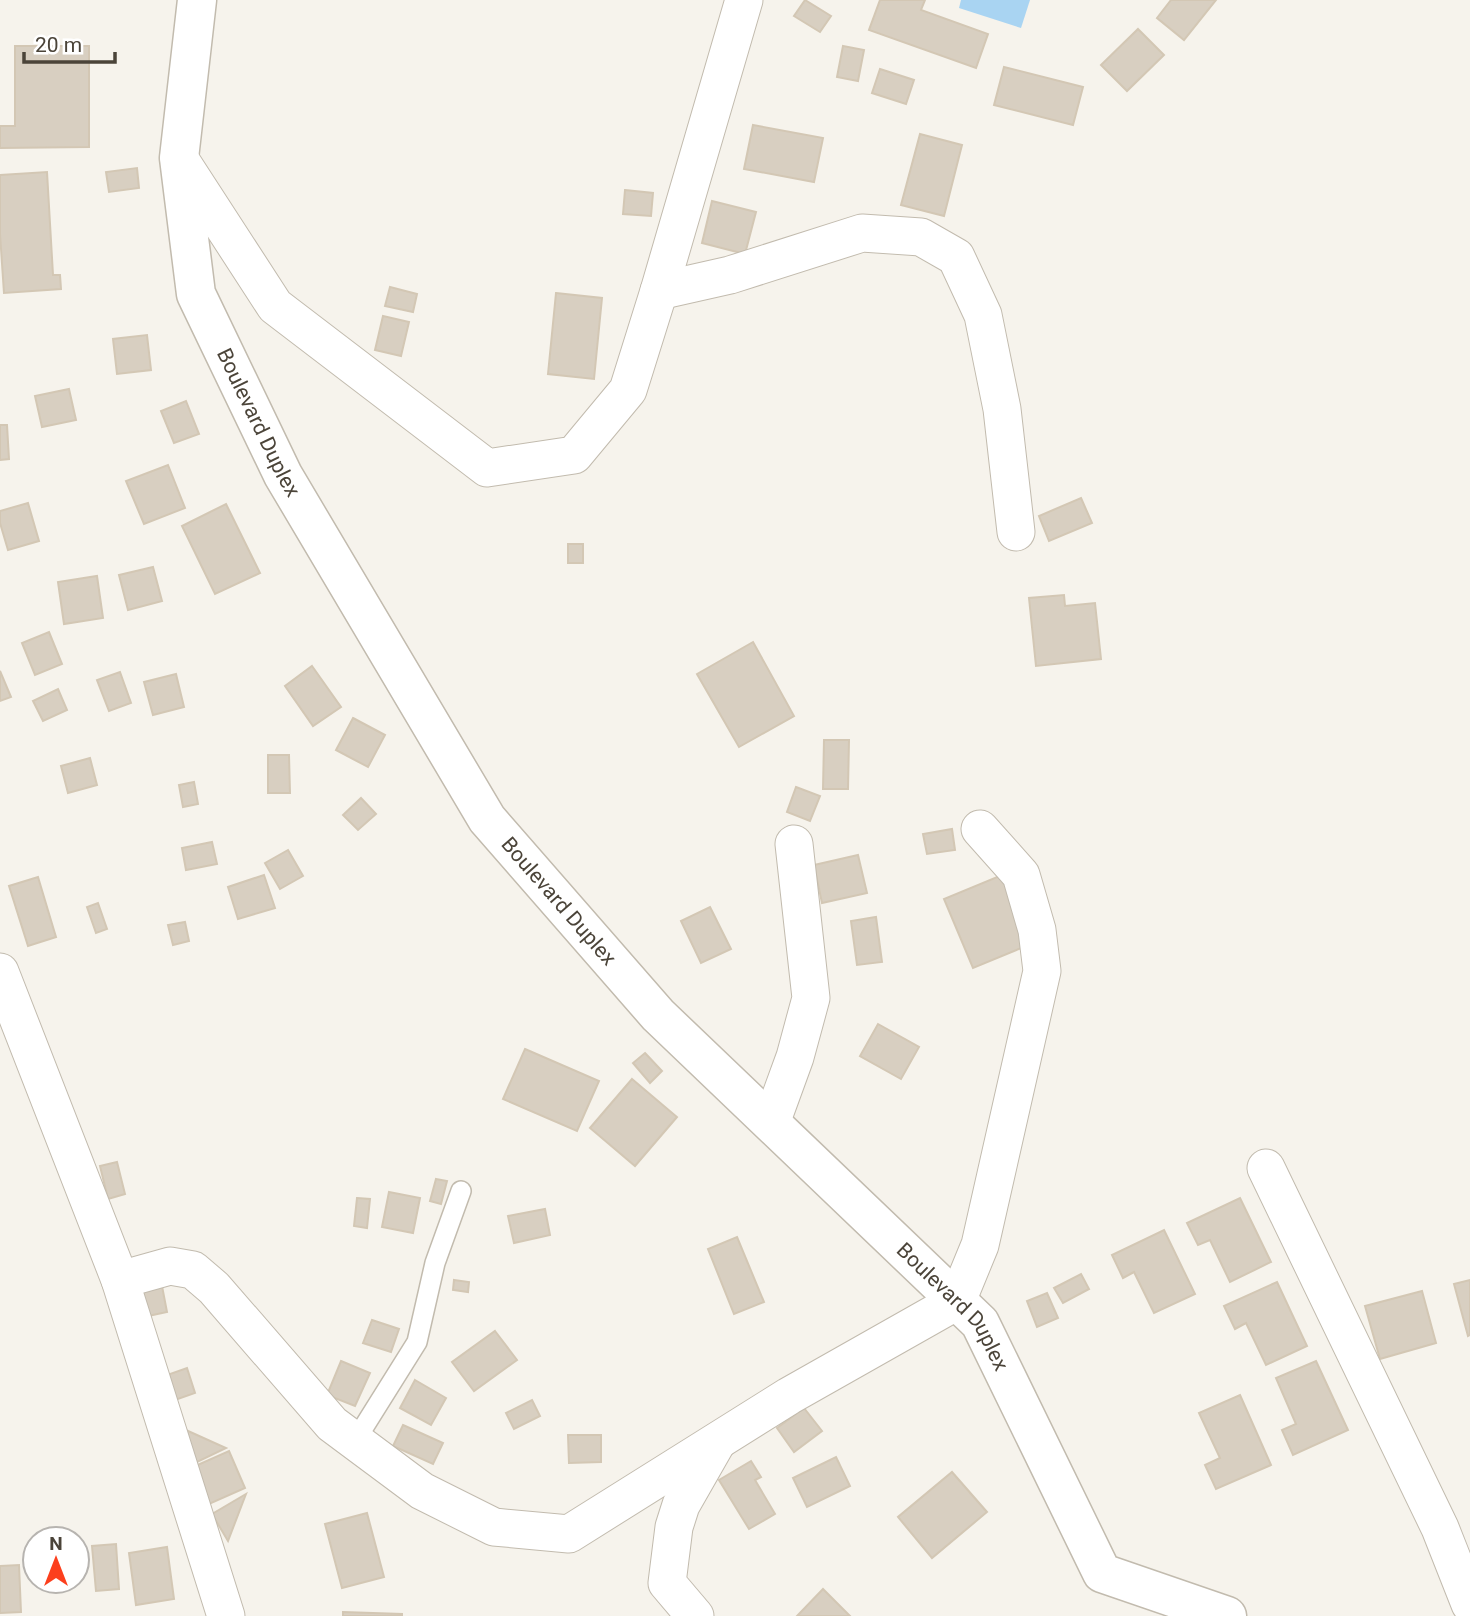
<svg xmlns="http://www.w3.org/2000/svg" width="1470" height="1616" font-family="Roboto,sans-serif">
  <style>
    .water { fill: #a9d4f2 }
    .building { fill: #d8cfc1; stroke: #d3c7b4; stroke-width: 2 }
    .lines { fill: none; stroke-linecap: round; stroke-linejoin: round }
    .service-casing { stroke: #c2bbae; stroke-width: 22 }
    .minor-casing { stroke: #c2bbae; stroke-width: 39 }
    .tertiary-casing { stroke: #c2bbae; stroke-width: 41 }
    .service { stroke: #fff; stroke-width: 19 }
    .minor { stroke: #fff; stroke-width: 37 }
    .tertiary { stroke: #fff; stroke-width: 38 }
    .labels { text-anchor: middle; stroke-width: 7; stroke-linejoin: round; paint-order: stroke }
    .street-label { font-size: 21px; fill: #4b4439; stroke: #fff }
  </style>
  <rect width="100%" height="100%" fill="#f6f3ec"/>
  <polygon class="water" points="961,0 1030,0 1021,28 959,8"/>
  <g class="building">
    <polygon points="805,0 831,16 820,32 794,16"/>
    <polygon points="880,0 925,0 921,10 988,34 976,68 869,30"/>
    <polygon points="1171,0 1216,0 1184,40 1157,18"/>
    <polygon points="1138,29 1164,55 1127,91 1101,65"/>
    <polygon points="15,46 89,46 89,147 0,148 0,126 15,126"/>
    <polygon points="843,46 864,50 858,81 837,77"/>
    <polygon points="1004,67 1083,87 1073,125 994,105"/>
    <polygon points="880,69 914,80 906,104 872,93"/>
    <polygon points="753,125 823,138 814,182 744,169"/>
    <polygon points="920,134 962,145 944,216 901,205"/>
    <polygon points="137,168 139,188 109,192 106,172"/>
    <polygon points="47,172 53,275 60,275 61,289 4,293 0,234 0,175"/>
    <polygon points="625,190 653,193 651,216 623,214"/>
    <polygon points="712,201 756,212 745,254 702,243"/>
    <polygon points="390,287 417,294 413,312 385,306"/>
    <polygon points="556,293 602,298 594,379 548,374"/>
    <polygon points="383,316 409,322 401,356 375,350"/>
    <polygon points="147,335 151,370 117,374 113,339"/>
    <polygon points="69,389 76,420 42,427 35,396"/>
    <polygon points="186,401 199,434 174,443 161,411"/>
    <polygon points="0,425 7,425 9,459 0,460"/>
    <polygon points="168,465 185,508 144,524 126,481"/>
    <polygon points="1081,498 1092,523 1049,541 1039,516"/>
    <polygon points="28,503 39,541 8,550 0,523 0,511"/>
    <polygon points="226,504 260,573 215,594 182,526"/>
    <rect x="568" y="544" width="15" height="19"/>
    <polygon points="153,567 162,601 128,610 119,575"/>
    <polygon points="97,576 103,618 64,624 58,582"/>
    <polygon points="1064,595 1065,606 1095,603 1101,659 1036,666 1029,598"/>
    <polygon points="49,632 62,664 35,675 22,643"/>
    <polygon points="753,642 794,716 739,747 697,674"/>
    <polygon points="312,666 341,707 313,726 285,686"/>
    <polygon points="0,671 11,697 0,701"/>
    <polygon points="120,672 131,703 109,711 97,680"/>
    <polygon points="176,674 184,707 153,715 144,682"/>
    <polygon points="58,689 67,710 43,721 33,701"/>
    <polygon points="353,718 385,735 368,767 336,750"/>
    <polygon points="824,740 849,740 848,789 823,789"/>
    <polygon points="268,755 289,755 290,793 268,793"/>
    <polygon points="90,758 97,785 68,793 61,766"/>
    <polygon points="194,782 198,804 183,807 179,785"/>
    <polygon points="796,787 820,796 810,821 787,812"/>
    <polygon points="361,798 376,814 358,830 343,815"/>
    <polygon points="952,829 955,850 927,854 923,834"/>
    <polygon points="212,842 217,864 186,870 182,848"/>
    <polygon points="288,850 303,876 280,889 265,863"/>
    <polygon points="858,855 867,893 822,903 814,865"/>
    <polygon points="264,875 275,908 238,919 228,887"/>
    <polygon points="1002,875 1031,944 973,968 944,899"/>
    <polygon points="38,877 56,937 28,946 9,886"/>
    <polygon points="98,903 107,929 96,933 87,907"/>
    <polygon points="710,907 731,949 701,963 681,921"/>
    <polygon points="876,917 882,962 857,965 851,921"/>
    <polygon points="185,922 189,941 173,945 168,925"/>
    <polygon points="878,1024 919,1047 901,1079 860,1056"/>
    <polygon points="525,1049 599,1081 577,1131 503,1099"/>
    <polygon points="645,1053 662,1071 650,1083 633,1063"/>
    <polygon points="632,1079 677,1117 635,1166 590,1128"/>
    <polygon points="117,1162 125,1194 108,1199 100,1166"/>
    <polygon points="436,1179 447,1181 441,1204 430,1201"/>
    <polygon points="389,1192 420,1198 413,1233 382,1227"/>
    <polygon points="357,1198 370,1199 367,1228 354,1226"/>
    <polygon points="1240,1198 1271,1262 1230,1282 1210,1240 1198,1245 1187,1223"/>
    <polygon points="545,1209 550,1235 514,1243 508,1216"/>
    <polygon points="1164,1230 1195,1294 1154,1313 1134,1272 1123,1278 1112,1255"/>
    <polygon points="737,1237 764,1302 734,1314 708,1249"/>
    <polygon points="1081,1274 1089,1289 1063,1303 1054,1288"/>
    <polygon points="454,1280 469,1282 468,1292 453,1290"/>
    <polygon points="1470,1280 1470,1335 1468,1336 1454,1284"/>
    <polygon points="1277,1282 1307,1346 1266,1365 1246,1323 1235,1329 1224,1306"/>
    <polygon points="162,1286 167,1312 148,1316 142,1290"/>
    <polygon points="1422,1291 1436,1343 1380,1359 1365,1306"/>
    <polygon points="1047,1293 1058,1318 1037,1327 1027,1301"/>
    <polygon points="372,1320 399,1329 391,1352 363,1343"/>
    <polygon points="495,1331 517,1360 474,1391 452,1362"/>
    <polygon points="341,1361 370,1373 355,1406 327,1395"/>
    <polygon points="1316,1361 1348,1430 1293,1455 1282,1430 1296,1424 1276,1378"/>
    <polygon points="187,1368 195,1393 175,1400 167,1375"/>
    <polygon points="415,1380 446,1398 431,1425 400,1408"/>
    <polygon points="1240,1395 1271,1465 1216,1489 1205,1465 1220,1458 1199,1413"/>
    <polygon points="532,1400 540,1416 514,1429 506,1413"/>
    <polygon points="804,1408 822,1431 794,1452 777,1428"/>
    <polygon points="403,1425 443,1443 433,1464 393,1446"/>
    <polygon points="177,1426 226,1448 193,1464"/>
    <polygon points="568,1435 601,1435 601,1462 569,1463"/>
    <polygon points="229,1451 245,1488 209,1504 193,1467"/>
    <polygon points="836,1457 850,1486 807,1507 793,1478"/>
    <polygon points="751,1461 761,1477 755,1480 775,1514 749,1529 719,1480"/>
    <polygon points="952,1472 987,1512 932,1558 898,1517"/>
    <polygon points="246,1494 228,1541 212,1514"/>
    <polygon points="367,1513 384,1577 342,1588 325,1524"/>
    <polygon points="116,1544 119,1589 96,1591 92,1546"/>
    <polygon points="167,1547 174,1599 136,1605 129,1553"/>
    <polygon points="19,1565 21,1612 0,1613 0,1566"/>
    <polygon points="823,1589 850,1616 797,1616"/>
    <polygon points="343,1612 402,1614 402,1616 343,1616"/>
  </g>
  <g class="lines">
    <defs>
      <polyline id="service" points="355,1441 417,1342 435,1263 461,1191"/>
      <g id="minor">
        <polyline points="179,158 275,306 487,468 574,455 628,390 659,291 744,0"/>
        <polyline points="659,291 730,275 862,233 921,237 956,257 983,315 1002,409 1016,532"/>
        <polyline points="0,972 120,1280 226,1616"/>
        <polyline points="771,1123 795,1057 811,998 794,844"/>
        <polyline points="1266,1168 1440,1528 1470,1604"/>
        <polyline points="120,1280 170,1266 193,1270 214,1288 332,1424 422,1491 494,1527 569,1534 789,1396 957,1301 980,1245 1042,971 1037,930 1021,875 980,829"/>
        <polyline points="695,1616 667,1583 674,1527 681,1505 717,1442"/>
      </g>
      <g id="tertiary">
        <path id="s1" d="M197,0L179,158L196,294L283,475L487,819L658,1015L980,1323L1102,1573L1227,1616"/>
      </g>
    </defs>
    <use href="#service" class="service-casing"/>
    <use href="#minor" class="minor-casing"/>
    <use href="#tertiary" class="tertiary-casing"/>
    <use href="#service" class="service"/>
    <use href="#minor" class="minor"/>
    <use href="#tertiary" class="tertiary"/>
  </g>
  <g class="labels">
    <g class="street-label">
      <text dy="7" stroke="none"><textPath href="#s1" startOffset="439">Boulevard Duplex</textPath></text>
      <text dy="7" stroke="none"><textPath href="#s1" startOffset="1006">Boulevard Duplex</textPath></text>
      <text dy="7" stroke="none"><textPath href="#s1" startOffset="1573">Boulevard Duplex</textPath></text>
    </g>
  </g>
  <g transform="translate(56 1560)"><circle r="33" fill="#ffffff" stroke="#b7b4b0" stroke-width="2"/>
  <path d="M0-5L12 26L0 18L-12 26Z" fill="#fc3f1d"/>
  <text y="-10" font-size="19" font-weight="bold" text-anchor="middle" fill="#4b4439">N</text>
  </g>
  <path d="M24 52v10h91v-10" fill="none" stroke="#4b4439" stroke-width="3.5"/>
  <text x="35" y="52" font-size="21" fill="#4b4439" stroke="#ffffff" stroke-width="5" paint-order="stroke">20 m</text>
</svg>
